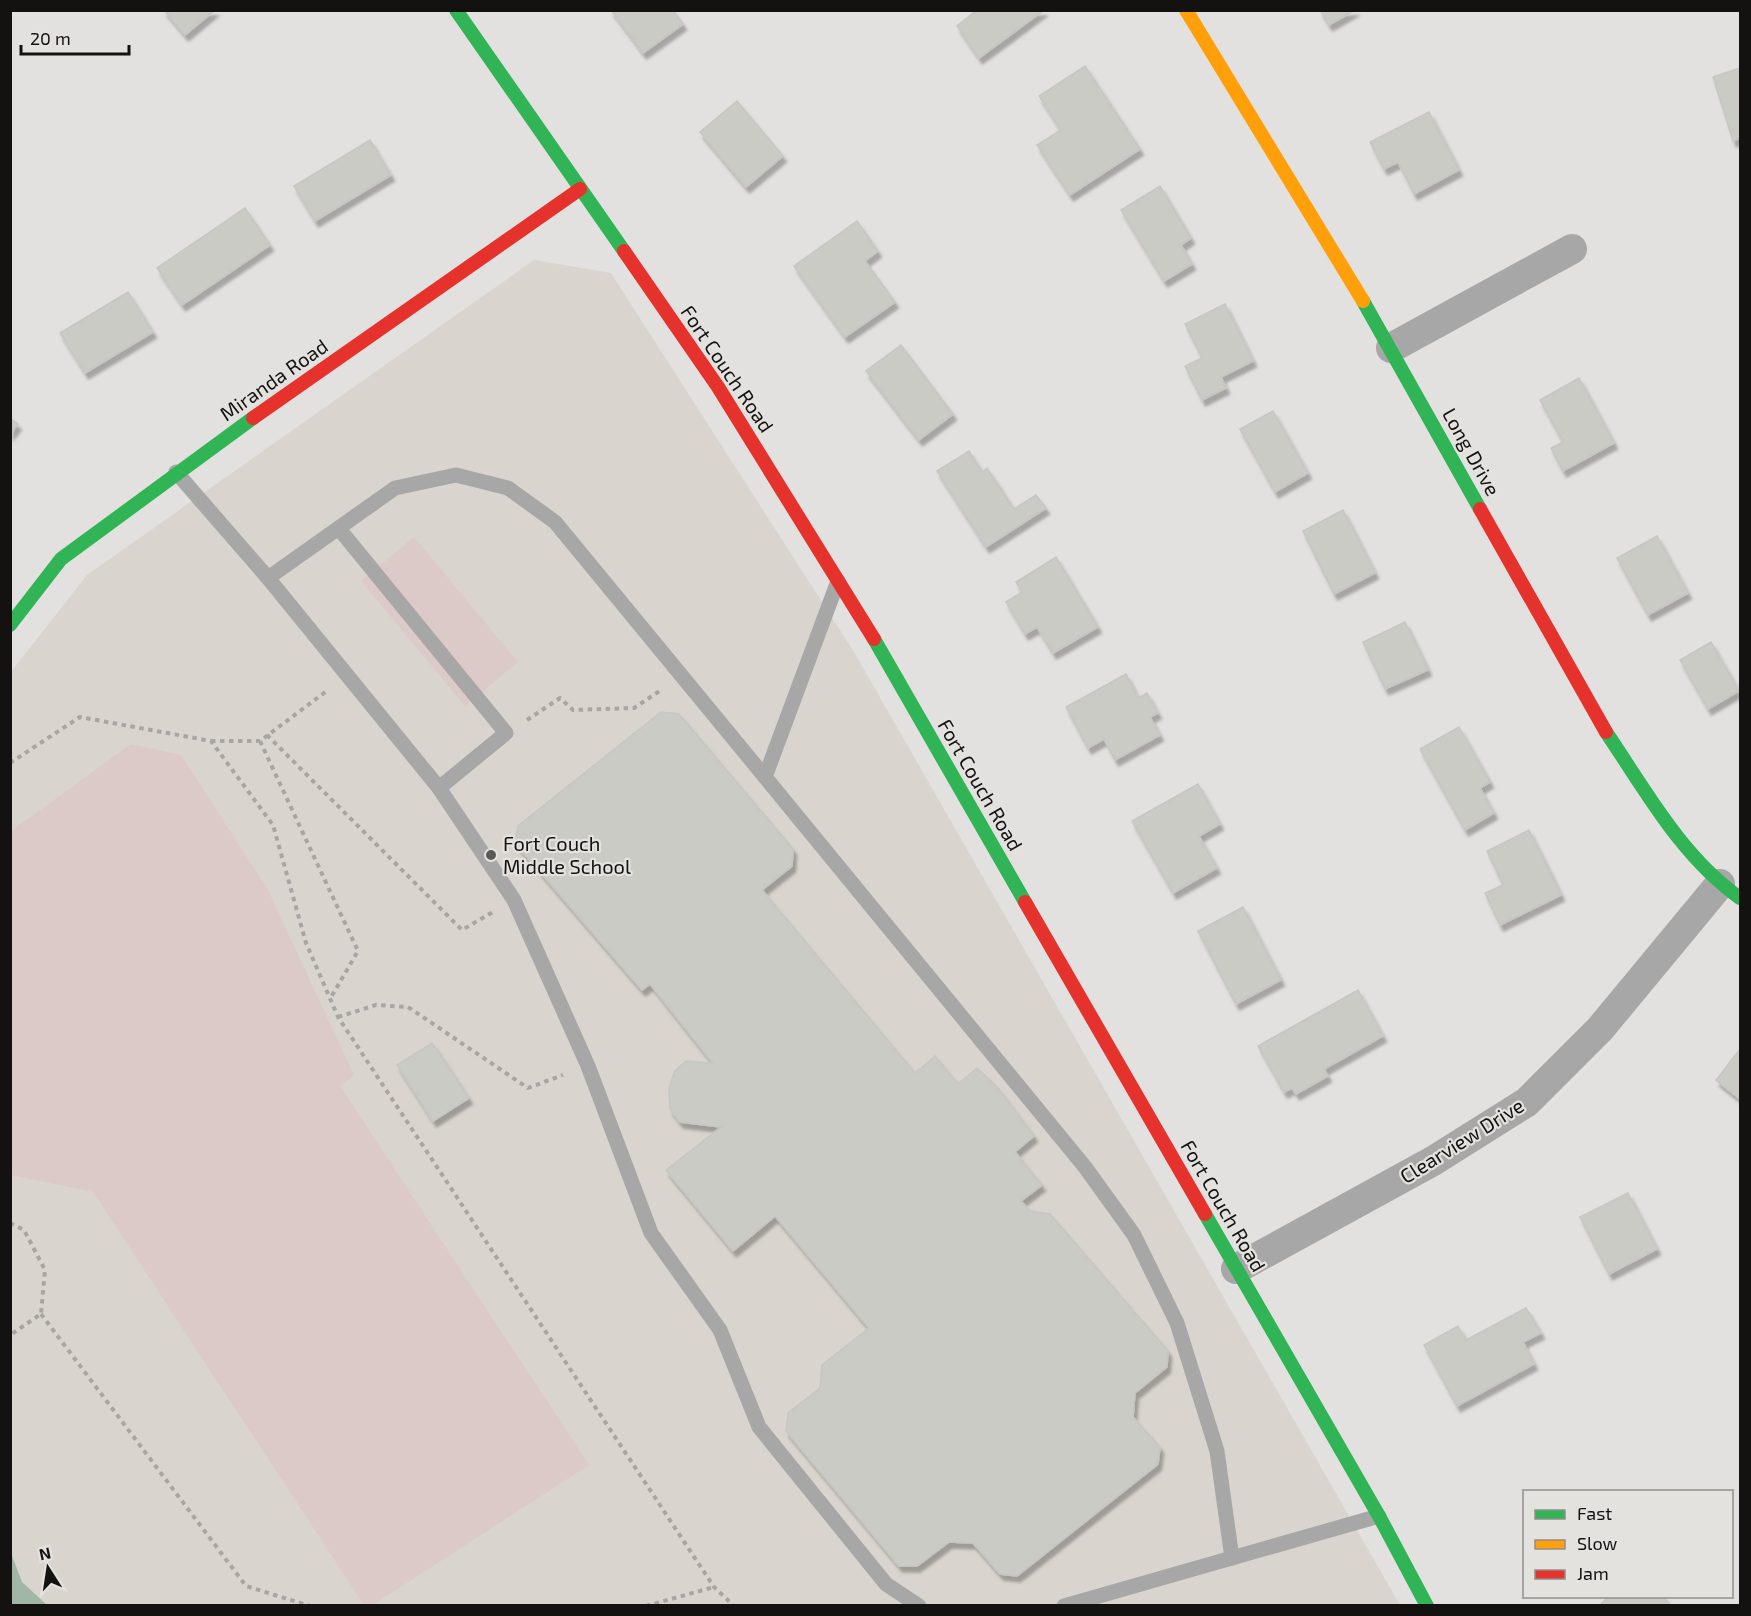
<svg xmlns="http://www.w3.org/2000/svg" width="1751" height="1616" font-family="'Exo 2',sans-serif">
  <style>
    .built { fill: #d9d5ce }
    .green { fill: #dccac8 }
    .water { fill: #a0b7a5 }
    .building { fill: #c9cbc4; stroke: #c6c6c4; stroke-width: 1.5; filter: url(#shadow) }
    .lines { fill: none; stroke-linecap: round; stroke-linejoin: round }
    .path { stroke: #a8a6a5; stroke-width: 4; stroke-dasharray: 4.5 4.5; stroke-linecap: butt }
    .lane { stroke: #a8a7a7; stroke-width: 15 }
    .street { stroke: #a8a7a7; stroke-width: 30 }
    .fast { stroke: #30b455; stroke-width: 14 }
    .slow { stroke: #ff9f0a; stroke-width: 14 }
    .jam { stroke: #e5322d; stroke-width: 14 }
    .poi-dot { fill: #5c5a59; stroke: #e4e2de; stroke-width: 2 }
    .labels { text-anchor: middle; stroke-width: 4.5; stroke-linejoin: round; paint-order: stroke }
    .street-label { font-size: 20px; fill: #131211; stroke: #e4e2de }
    .poi-label { font-size: 20px; fill: #131211; stroke: #e4e2de; text-anchor: start }
  </style>
  <defs>
    <filter id="shadow"><feDropShadow dx="3.5" dy="6" stdDeviation="1.5" flood-color="#0004"/></filter>
  </defs>
  <rect width="100%" height="100%" fill="#e3e1df"/>
  <polygon class="built" points="534,260 611,273 854,652 1400,1605 11,1605 10,673 87,575"/>
  <g class="green">
    <polygon points="414,537 518,662 465,706 361,581"/>
    <polygon points="131,744 181,755 267,888 354,1075 340,1086 589,1465 373,1605 364,1605 93,1192 11,1175 11,831"/>
  </g>
  <polygon class="water" points="11,1553 22,1582 47,1605 11,1605"/>
  <g class="building">
    <polygon points="164,10 215,10 185,35"/>
    <polygon points="611,10 673,10 683,24 643,53"/>
    <polygon points="1044,10 979,58 957,26 977,10"/>
    <polygon points="1320,10 1355,10 1329,25"/>
    <polygon points="1085,66 1140,149 1070,195 1037,145 1061,130 1039,96"/>
    <polygon points="1740,68 1740,138 1733,141 1713,77"/>
    <polygon points="737,101 783,156 746,187 700,132"/>
    <polygon points="1429,112 1459,170 1414,194 1398,162 1384,169 1370,142"/>
    <polygon points="370,140 391,175 315,221 294,186"/>
    <polygon points="1160,186 1191,238 1181,245 1192,264 1164,281 1121,210"/>
    <polygon points="245,208 270,245 182,305 157,268"/>
    <polygon points="857,221 878,251 865,261 895,302 845,337 794,266"/>
    <polygon points="128,292 153,332 85,373 60,333"/>
    <polygon points="1225,304 1253,361 1221,377 1226,388 1202,400 1185,366 1202,358 1185,324"/>
    <polygon points="901,345 953,414 919,440 866,371"/>
    <polygon points="1579,378 1614,443 1563,471 1551,448 1563,442 1540,400"/>
    <polygon points="1273,411 1308,473 1275,492 1240,429"/>
    <polygon points="10,418 18,424 10,434"/>
    <polygon points="969,451 982,472 987,468 1014,509 1036,495 1046,508 986,547 937,471"/>
    <polygon points="1343,510 1375,573 1334,594 1303,531"/>
    <polygon points="1657,536 1688,593 1648,615 1617,558"/>
    <polygon points="1056,557 1098,627 1053,653 1037,627 1025,634 1006,602 1022,592 1016,582"/>
    <polygon points="1405,622 1428,670 1385,689 1363,642"/>
    <polygon points="1711,642 1739,691 1708,709 1680,660"/>
    <polygon points="1126,674 1138,698 1147,693 1158,713 1150,717 1160,735 1115,760 1104,739 1088,748 1066,707"/>
    <polygon points="661,712 679,714 793,849 792,866 762,890 915,1073 935,1056 958,1084 977,1068 998,1088 1034,1136 1015,1152 1042,1185 1021,1201 1030,1211 1050,1214 1168,1351 1167,1367 1135,1393 1133,1417 1160,1447 1158,1464 1017,1576 1000,1574 973,1543 949,1542 917,1566 899,1566 786,1431 788,1413 820,1388 822,1365 869,1328 775,1216 733,1251 666,1170 721,1127 680,1122 670,1109 669,1088 675,1071 686,1061 713,1063 650,984 642,990 515,843 518,826"/>
    <polygon points="1459,727 1490,782 1480,788 1494,813 1465,830 1420,749"/>
    <polygon points="1198,784 1220,824 1199,836 1217,868 1173,893 1132,821"/>
    <polygon points="1529,830 1561,895 1500,925 1485,893 1503,885 1487,851"/>
    <polygon points="1243,907 1281,980 1236,1004 1198,931"/>
    <polygon points="1358,990 1383,1036 1324,1069 1328,1076 1296,1094 1292,1088 1284,1092 1258,1046"/>
    <polygon points="432,1043 469,1098 433,1121 397,1065"/>
    <polygon points="1740,1049 1740,1099 1716,1080"/>
    <polygon points="1628,1193 1657,1249 1609,1274 1580,1217"/>
    <polygon points="1526,1308 1541,1333 1523,1342 1534,1364 1457,1406 1424,1345 1458,1326 1466,1340"/>
    <polygon points="1609,1596 1663,1596 1671,1606 1599,1606"/>
  </g>
  <g class="lines">
    <g class="path">
      <polyline points="527,720 560,698 573,710 634,708 661,690"/>
      <polyline points="267,735 462,930 493,912"/>
      <polyline points="211,741 260,741 328,690"/>
      <polyline points="260,741 358,951 330,999"/>
      <polyline points="10,763 80,717 211,741 273,825 306,943 338,1017 714,1587 734,1606"/>
      <polyline points="338,1017 376,1005 408,1007 528,1088 563,1075"/>
      <polyline points="10,1223 24,1230 45,1270 41,1314 10,1335"/>
      <polyline points="41,1314 246,1586 310,1606"/>
      <polyline points="646,1606 714,1587"/>
    </g>
    <g class="lane">
      <polyline points="176,472 268,578 439,788 514,900 588,1066 651,1233 720,1330 759,1427 886,1584 919,1606"/>
      <polyline points="340,530 506,733 439,788"/>
      <polyline points="268,578 395,488 456,475 508,488 555,522 765,777"/>
      <polyline points="838,581 765,777 1085,1167 1134,1235 1177,1323 1217,1451 1232,1558"/>
      <polyline points="1064,1606 1379,1516"/>
    </g>
    <g class="street">
      <polyline points="1391,348 1572,249"/>
      <polyline points="1236,1269 1433,1161 1527,1102 1600,1029 1720,884"/>
    </g>
    <g class="fast">
      <polyline points="456,10 624,251"/>
      <polyline points="1363,301 1480,509"/>
      <polyline points="10,625 61,559 253,418"/>
      <polyline points="874,639 1025,902"/>
      <path d="M1606,732C1646,791 1681,856 1740,898"/>
      <polyline points="1205,1214 1379,1516 1427,1606"/>
    </g>
    <polyline class="slow" points="1186,10 1363,301"/>
    <g class="jam">
      <polyline points="624,251 718,387 874,639"/>
      <polyline points="253,418 580,189"/>
      <polyline points="1480,509 1606,732"/>
      <polyline points="1025,902 1205,1214"/>
    </g>
  </g>
  <circle class="poi-dot" cx="491" cy="855" r="6"/>
  <g class="labels">
    <g class="street-label">
      <text transform="translate(727 369) rotate(56)" y="7">Fort Couch Road</text>
      <text transform="translate(274 380) rotate(-35)" y="7">Miranda Road</text>
      <text transform="translate(1471 452) rotate(61)" y="7">Long Drive</text>
      <text transform="translate(980 785) rotate(60)" y="7">Fort Couch Road</text>
      <text transform="translate(1462 1141) rotate(-32)" y="7">Clearview Drive</text>
      <text transform="translate(1223 1206) rotate(60)" y="7">Fort Couch Road</text>
    </g>
    <g class="poi-label">
      <text x="503" y="851">Fort Couch<tspan x="503" dy="23">Middle School</tspan></text>
    </g>
  </g>
  <rect width="1751" height="1616" fill="none" stroke="#131211" stroke-width="24"/>
  <rect x="1523" y="1490" width="210" height="108" fill="#e4e2de" stroke="#908f8c" stroke-width="1.5"/>
  <rect x="1535" y="1510" width="30" height="9" fill="#30b455" stroke="#908f8c" stroke-width="1.5"/>
  <text x="1577" y="1520" font-size="18" fill="#131211">Fast</text>
  <rect x="1535" y="1540" width="30" height="9" fill="#ff9f0a" stroke="#908f8c" stroke-width="1.5"/>
  <text x="1577" y="1550" font-size="18" fill="#131211">Slow</text>
  <rect x="1535" y="1570" width="30" height="9" fill="#e5322d" stroke="#908f8c" stroke-width="1.5"/>
  <text x="1577" y="1580" font-size="18" fill="#131211">Jam</text>
  <g transform="translate(48 1568) rotate(348)" stroke="#e4e2de" stroke-width="4.5" paint-order="stroke">
  <path d="M0-4.5L10 22L0 15L-10 22Z" fill="#131211"/>
  <text y="-9" font-size="16" font-weight="bold" text-anchor="middle" fill="#131211">N</text>
  </g>
  <path d="M21 45v9h108v-9" fill="none" stroke="#131211" stroke-width="3"/>
  <text x="30" y="45" font-size="18" fill="#131211" stroke="#e4e2de" stroke-width="4.5" paint-order="stroke">20 m</text>
</svg>
